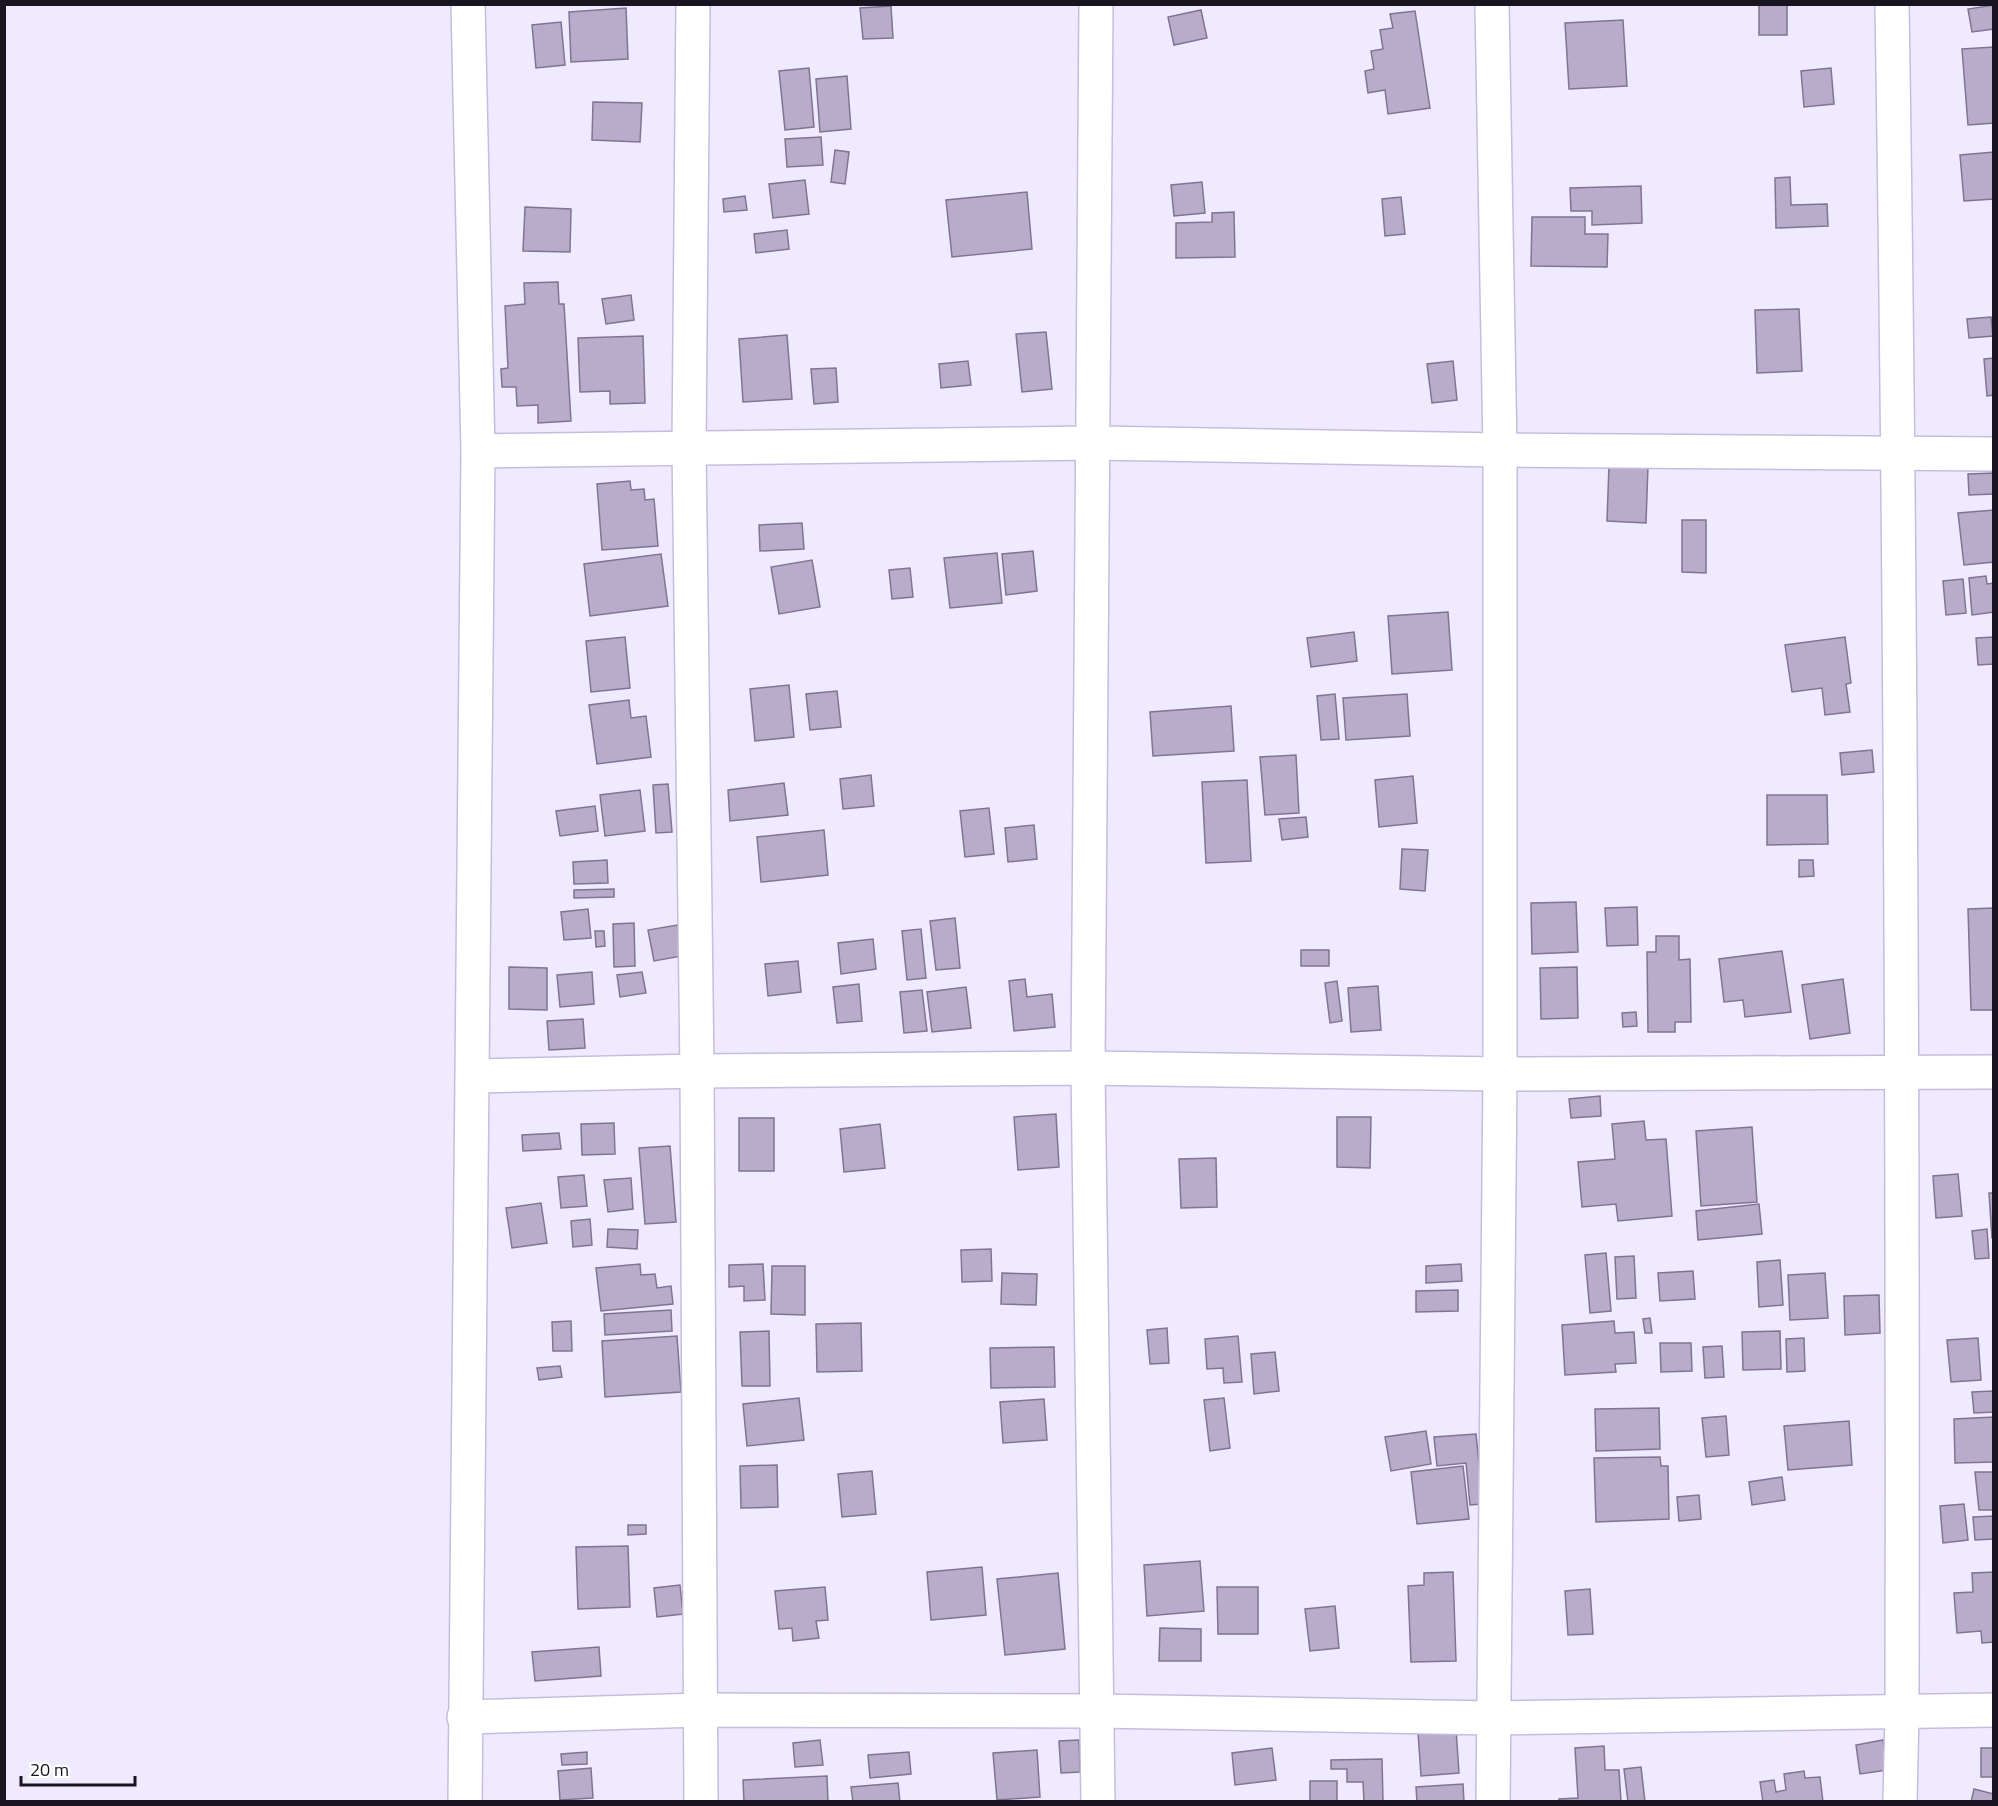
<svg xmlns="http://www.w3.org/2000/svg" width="1998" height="1806" font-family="'Titillium Web',sans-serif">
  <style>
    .building { fill: #b9accb; stroke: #807492; stroke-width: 1.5 }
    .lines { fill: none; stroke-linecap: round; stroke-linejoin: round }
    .street-casing { stroke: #c6bdde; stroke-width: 36 }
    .street { stroke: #fff; stroke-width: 33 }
  </style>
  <rect width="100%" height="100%" fill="#efeaff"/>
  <g class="building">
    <rect x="1759" y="4" width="28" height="31"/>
    <polygon points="1994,5 1994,29 1972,32 1968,9"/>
    <polygon points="891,6 893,38 863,39 860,8"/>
    <polygon points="626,8 628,59 571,62 569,12"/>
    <polygon points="1201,10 1207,38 1174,45 1168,17"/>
    <polygon points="1415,11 1430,108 1388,114 1385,90 1368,93 1365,71 1374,69 1371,51 1383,49 1380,30 1393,28 1390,14"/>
    <polygon points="1623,20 1627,86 1569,89 1565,23"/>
    <polygon points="561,22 565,65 536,68 532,25"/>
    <polygon points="1994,47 1994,123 1968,125 1962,49"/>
    <polygon points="809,68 814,127 785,130 779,71"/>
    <polygon points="1831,68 1834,104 1804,107 1801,71"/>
    <polygon points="847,76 851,129 820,132 816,79"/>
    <polygon points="593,102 642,103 640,142 592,140"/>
    <polygon points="821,137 823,165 787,167 785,139"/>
    <polygon points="835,150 849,152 845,184 831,182"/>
    <polygon points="1994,152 1994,199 1964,201 1960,155"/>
    <polygon points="1790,177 1791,205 1827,204 1828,226 1776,228 1775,178"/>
    <polygon points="805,180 809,214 773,218 769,184"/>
    <polygon points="1202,182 1205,213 1174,216 1171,185"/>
    <polygon points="1641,186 1642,223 1592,225 1592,211 1571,211 1570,188"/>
    <polygon points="1027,192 1032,249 952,257 946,200"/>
    <polygon points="745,196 747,210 724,212 723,199"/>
    <polygon points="1401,197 1405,234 1385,236 1382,199"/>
    <polygon points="525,207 571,209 570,252 523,251"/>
    <polygon points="1234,212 1235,257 1176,258 1176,223 1212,222 1212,213"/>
    <polygon points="1532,217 1585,217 1585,234 1608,234 1607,267 1531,266"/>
    <polygon points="787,230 789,249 756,253 754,234"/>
    <polygon points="558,282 559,304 564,304 571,421 538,423 538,405 517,406 516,387 502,387 501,369 508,368 505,306 525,304 524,283"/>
    <polygon points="631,295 634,320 606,324 602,299"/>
    <polygon points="1799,309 1802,371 1757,373 1755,310"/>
    <polygon points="1991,317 1993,336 1969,338 1967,319"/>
    <polygon points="1046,332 1052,389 1022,392 1016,334"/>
    <polygon points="787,335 792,399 743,402 739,339"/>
    <polygon points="643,336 645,403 610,404 610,391 580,392 578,338"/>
    <polygon points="1994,358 1994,395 1987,396 1984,359"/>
    <polygon points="968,361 971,385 941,388 939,364"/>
    <polygon points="1453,361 1457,400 1432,403 1427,364"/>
    <polygon points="836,368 838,402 814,404 811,369"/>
    <polygon points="1609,465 1648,466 1646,523 1607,521"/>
    <polygon points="1994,473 1994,494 1969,495 1968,474"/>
    <polygon points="630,481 631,490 644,489 645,500 654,499 658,546 602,550 597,484"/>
    <polygon points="1994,510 1994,562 1964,565 1958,513"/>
    <polygon points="1682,520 1706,520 1706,573 1682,572"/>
    <polygon points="802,523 804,549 760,551 759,525"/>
    <polygon points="1033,551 1037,591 1006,595 1002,554"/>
    <polygon points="997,553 1002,603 950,608 944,558"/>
    <polygon points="661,554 668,606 590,616 584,564"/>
    <polygon points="812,560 820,607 779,614 771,567"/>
    <polygon points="910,568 913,597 892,599 889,570"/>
    <polygon points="1986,576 1987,584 1994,583 1994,612 1972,615 1969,578"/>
    <polygon points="1963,579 1966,613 1946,615 1943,581"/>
    <polygon points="1448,612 1452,670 1392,674 1388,616"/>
    <polygon points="1354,632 1357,661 1311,667 1307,638"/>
    <polygon points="625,637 630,688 591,692 586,641"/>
    <polygon points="1845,637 1851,683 1846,684 1850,712 1825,715 1822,688 1792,692 1785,645"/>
    <polygon points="1994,637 1994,667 1993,664 1978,665 1976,638"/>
    <polygon points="789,685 794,737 755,741 750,689"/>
    <polygon points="837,691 841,727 810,730 806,694"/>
    <polygon points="1335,694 1339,739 1321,740 1317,696"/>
    <polygon points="1407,694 1410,736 1346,740 1343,698"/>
    <polygon points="629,700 631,718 646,716 651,757 597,764 589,705"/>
    <polygon points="1231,706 1234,751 1153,756 1150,712"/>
    <polygon points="1872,750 1874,772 1842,775 1840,753"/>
    <polygon points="1296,755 1299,813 1265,815 1260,757"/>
    <polygon points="871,775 874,806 843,809 840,779"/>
    <polygon points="1413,776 1417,823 1379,827 1375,780"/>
    <polygon points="1247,780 1251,861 1206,863 1202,782"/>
    <polygon points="784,783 788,815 730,821 728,790"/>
    <polygon points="668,784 672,832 656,833 653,785"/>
    <polygon points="640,790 645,831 605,836 600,795"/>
    <polygon points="1767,795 1827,795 1828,844 1767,845"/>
    <polygon points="595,806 598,831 560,836 556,811"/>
    <polygon points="989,808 994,854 965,857 960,811"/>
    <polygon points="1306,817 1308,837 1282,840 1279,819"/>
    <polygon points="1034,825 1037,859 1008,862 1005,828"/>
    <polygon points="824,830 828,875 761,882 757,837"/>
    <polygon points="1402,849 1428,850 1425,891 1400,889"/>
    <polygon points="607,860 608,883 574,884 573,862"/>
    <polygon points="1799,860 1813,860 1814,876 1799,877"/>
    <polygon points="614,889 614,897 574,898 574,890"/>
    <polygon points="1576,902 1578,952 1532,954 1531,903"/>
    <polygon points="1637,907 1638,945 1607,946 1605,908"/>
    <polygon points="1994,908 1994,1010 1971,1010 1968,909"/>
    <polygon points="588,909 591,938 564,940 561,912"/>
    <polygon points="955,918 960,968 936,970 930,921"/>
    <polygon points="634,923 635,966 614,967 613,924"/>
    <polygon points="677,925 682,956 654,961 648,930"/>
    <polygon points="921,929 926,978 907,980 902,931"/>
    <polygon points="595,931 604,931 605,946 596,947"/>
    <polygon points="1656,936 1679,936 1679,960 1690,959 1691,1022 1675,1022 1675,1032 1648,1032 1647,952 1656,952"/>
    <polygon points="873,939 876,969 841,974 838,943"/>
    <rect x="1301" y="950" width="28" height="16"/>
    <polygon points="1782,951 1791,1012 1745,1017 1743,1000 1724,1002 1719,959"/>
    <polygon points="798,961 801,992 768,996 765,964"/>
    <polygon points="509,967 547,968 547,1010 509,1009"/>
    <polygon points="1577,967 1578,1018 1541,1019 1540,968"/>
    <polygon points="592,972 594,1004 560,1007 557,975"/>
    <polygon points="642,972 646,993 620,997 617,975"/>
    <polygon points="1025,979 1027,997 1052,994 1055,1027 1014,1031 1009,981"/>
    <polygon points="1843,979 1850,1033 1810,1039 1802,985"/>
    <polygon points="1337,981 1342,1021 1330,1023 1325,983"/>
    <polygon points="859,984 862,1021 837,1023 833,987"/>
    <polygon points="1378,986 1381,1030 1351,1032 1348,988"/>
    <polygon points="966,987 971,1028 932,1032 927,992"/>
    <polygon points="922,990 927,1031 904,1033 900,992"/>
    <polygon points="1636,1012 1637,1026 1623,1027 1622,1013"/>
    <polygon points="583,1019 585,1048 549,1050 547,1021"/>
    <polygon points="1600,1096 1601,1116 1571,1118 1569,1099"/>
    <polygon points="1056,1114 1059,1167 1018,1170 1014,1117"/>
    <polygon points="1337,1117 1371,1117 1370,1168 1337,1167"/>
    <rect x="739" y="1118" width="35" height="53"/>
    <polygon points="1644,1121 1646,1140 1666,1139 1672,1216 1618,1221 1616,1204 1582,1207 1578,1162 1615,1159 1612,1124"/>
    <polygon points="614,1123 615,1154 582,1155 581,1124"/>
    <polygon points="880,1124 885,1168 844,1172 840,1129"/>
    <polygon points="1752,1127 1757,1202 1701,1206 1696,1131"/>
    <polygon points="559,1133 561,1149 523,1151 522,1135"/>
    <polygon points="670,1146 676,1222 645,1224 639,1148"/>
    <polygon points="1216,1158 1217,1207 1181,1208 1179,1159"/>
    <polygon points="1958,1174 1962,1216 1936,1218 1933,1176"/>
    <polygon points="584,1175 587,1206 561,1208 558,1177"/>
    <polygon points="631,1178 633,1209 608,1212 604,1180"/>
    <polygon points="1989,1193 1994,1193 1994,1238 1992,1238"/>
    <polygon points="541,1203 547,1243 512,1248 506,1208"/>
    <polygon points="1759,1204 1762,1234 1698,1240 1696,1211"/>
    <polygon points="590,1219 592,1245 573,1247 571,1221"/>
    <polygon points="608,1229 638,1230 637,1249 607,1247"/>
    <polygon points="1987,1229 1989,1258 1975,1259 1972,1231"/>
    <polygon points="991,1249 992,1281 962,1282 961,1250"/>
    <polygon points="1606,1253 1611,1311 1590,1313 1585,1255"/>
    <polygon points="1634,1256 1636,1298 1617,1299 1615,1257"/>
    <polygon points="1780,1260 1783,1305 1759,1307 1757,1262"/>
    <polygon points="640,1264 641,1275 655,1274 657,1288 671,1286 673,1304 601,1311 596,1268"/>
    <polygon points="763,1264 765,1300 744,1301 744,1286 729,1287 729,1265"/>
    <polygon points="1461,1264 1462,1281 1426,1283 1426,1266"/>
    <polygon points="772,1266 805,1266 805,1315 771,1314"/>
    <polygon points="1693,1271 1695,1299 1660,1301 1658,1273"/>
    <polygon points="1002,1273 1037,1274 1036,1305 1001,1304"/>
    <polygon points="1825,1273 1828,1318 1790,1320 1788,1275"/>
    <polygon points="1458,1290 1458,1311 1416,1312 1416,1291"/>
    <polygon points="1879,1295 1880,1333 1845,1335 1844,1296"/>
    <polygon points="671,1310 672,1331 605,1335 604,1314"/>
    <polygon points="1650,1318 1652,1333 1645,1333 1643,1319"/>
    <polygon points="571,1321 572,1351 553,1351 552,1322"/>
    <polygon points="1614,1321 1615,1333 1634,1332 1636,1363 1615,1364 1616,1372 1565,1375 1562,1325"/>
    <polygon points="861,1323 862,1371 817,1372 816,1324"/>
    <polygon points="1167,1328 1169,1363 1150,1364 1147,1330"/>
    <polygon points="769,1331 770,1386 742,1386 740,1332"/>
    <polygon points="1780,1331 1781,1369 1743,1370 1742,1332"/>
    <polygon points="677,1336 681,1392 605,1397 602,1341"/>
    <polygon points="1238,1336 1242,1382 1224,1383 1223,1368 1207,1369 1205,1339"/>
    <polygon points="1804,1338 1805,1371 1787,1372 1786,1339"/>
    <polygon points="1978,1338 1981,1380 1951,1382 1947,1340"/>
    <polygon points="1660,1343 1691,1343 1692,1371 1661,1372"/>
    <polygon points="1722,1346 1724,1377 1705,1378 1703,1347"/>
    <polygon points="1054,1347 1055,1387 991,1388 990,1348"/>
    <polygon points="1275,1352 1279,1391 1254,1394 1251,1354"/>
    <polygon points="560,1366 562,1377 539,1380 537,1368"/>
    <polygon points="1993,1391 1994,1412 1974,1413 1972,1392"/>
    <polygon points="799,1398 804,1440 747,1446 743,1404"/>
    <polygon points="1224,1398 1230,1448 1210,1451 1204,1400"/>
    <polygon points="1044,1399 1047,1440 1003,1443 1000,1402"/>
    <polygon points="1659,1408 1660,1449 1596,1451 1595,1409"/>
    <polygon points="1726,1416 1729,1455 1706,1457 1702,1418"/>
    <polygon points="1994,1417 1994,1462 1955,1463 1954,1419"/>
    <polygon points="1849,1421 1852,1465 1788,1470 1784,1426"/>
    <polygon points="1426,1431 1431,1464 1391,1471 1385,1437"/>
    <polygon points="1476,1434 1483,1504 1470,1505 1466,1463 1437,1466 1434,1437"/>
    <polygon points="1660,1457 1661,1466 1668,1466 1669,1519 1596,1522 1594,1458"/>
    <polygon points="777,1465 778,1507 741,1508 740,1466"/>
    <polygon points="1463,1466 1469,1519 1417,1524 1411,1472"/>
    <polygon points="872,1471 876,1514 842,1517 838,1474"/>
    <polygon points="1975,1472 1994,1472 1994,1510 1979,1510"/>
    <polygon points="1782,1477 1785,1500 1752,1505 1749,1482"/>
    <polygon points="1699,1495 1701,1519 1679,1521 1677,1497"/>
    <polygon points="1964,1504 1968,1540 1943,1543 1940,1506"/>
    <polygon points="1994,1516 1994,1539 1975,1540 1973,1517"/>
    <polygon points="628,1525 646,1525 646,1534 628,1535"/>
    <polygon points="628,1546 630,1607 578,1609 576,1547"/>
    <polygon points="1200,1561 1204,1611 1147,1616 1144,1565"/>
    <polygon points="982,1567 986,1615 931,1620 927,1572"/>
    <polygon points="1453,1572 1456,1661 1411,1662 1408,1586 1424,1585 1424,1573"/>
    <polygon points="1994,1572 1994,1642 1982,1643 1981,1631 1957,1633 1954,1593 1973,1592 1972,1573"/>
    <polygon points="1058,1573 1065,1649 1005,1655 997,1579"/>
    <polygon points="680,1585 683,1614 657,1617 654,1588"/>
    <polygon points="825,1587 828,1620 816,1621 819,1638 793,1641 792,1628 779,1629 775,1591"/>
    <polygon points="1217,1587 1258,1587 1258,1634 1218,1634"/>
    <polygon points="1590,1589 1593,1634 1568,1635 1565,1591"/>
    <polygon points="1335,1606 1339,1648 1310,1651 1305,1609"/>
    <polygon points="1160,1628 1201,1629 1201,1661 1159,1661"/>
    <polygon points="599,1647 601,1676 535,1681 532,1652"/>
    <polygon points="1456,1729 1459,1773 1421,1776 1418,1732"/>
    <polygon points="820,1740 823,1765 795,1767 793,1743"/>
    <polygon points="1079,1740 1080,1772 1061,1773 1059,1741"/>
    <polygon points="1883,1740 1887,1770 1860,1774 1856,1745"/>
    <polygon points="1604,1746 1605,1770 1619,1770 1621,1802 1559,1802 1559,1799 1578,1798 1575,1748"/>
    <polygon points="1272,1748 1276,1780 1235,1785 1232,1753"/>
    <rect x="1981" y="1748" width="13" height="29"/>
    <polygon points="1037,1750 1040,1797 997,1800 993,1753"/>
    <polygon points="587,1752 587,1764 562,1765 561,1754"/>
    <polygon points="909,1752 911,1774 870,1778 868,1755"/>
    <polygon points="1382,1759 1383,1802 1364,1802 1363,1782 1347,1782 1347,1769 1331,1769 1331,1760"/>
    <polygon points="1641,1767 1645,1802 1628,1802 1624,1769"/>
    <polygon points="591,1768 593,1798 560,1800 558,1771"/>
    <polygon points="1804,1771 1805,1778 1820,1777 1823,1802 1763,1802 1760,1782 1774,1780 1776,1792 1786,1790 1784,1774"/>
    <polygon points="827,1776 828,1802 744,1802 743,1780"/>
    <rect x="1310" y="1781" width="27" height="21"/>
    <polygon points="898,1783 900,1802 853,1802 851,1787"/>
    <polygon points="1463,1784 1464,1802 1417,1802 1416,1787"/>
    <polygon points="1974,1789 1994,1794 1994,1802 1971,1802"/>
  </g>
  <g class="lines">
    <defs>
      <g id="street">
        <polyline points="693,4 689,446 697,1071 701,1802"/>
        <polyline points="1096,4 1088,1068 1098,1802"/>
        <polyline points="1492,4 1500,450 1500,1074 1493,1802"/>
        <path d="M1892,4C1901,574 1903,1143 1902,1713L1900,1802"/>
        <polyline points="478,451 1094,443 1500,450 1994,454"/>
        <polyline points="473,1076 697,1071 1088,1068 1500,1074 1994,1072"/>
        <polyline points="464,1717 700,1710 1098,1711 1492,1718 1994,1710"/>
        <polyline points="465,1802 478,451 468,4"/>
      </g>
    </defs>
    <use href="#street" class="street-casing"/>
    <use href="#street" class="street"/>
  </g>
  <rect width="1998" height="1806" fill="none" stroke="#181521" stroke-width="12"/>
  <path d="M21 1776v9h114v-9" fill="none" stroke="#181521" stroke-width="3"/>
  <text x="30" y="1776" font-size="18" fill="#181521" stroke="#ffffff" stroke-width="4.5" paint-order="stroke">20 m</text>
</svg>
